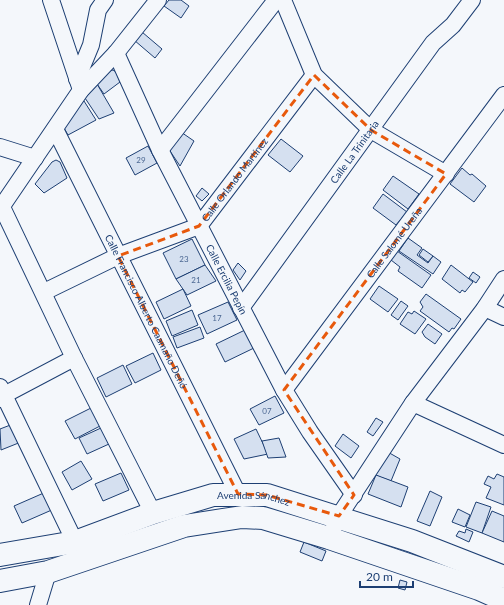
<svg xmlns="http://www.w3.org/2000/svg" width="504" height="605" font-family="Lato,sans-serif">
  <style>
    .building { fill: #d5e0f0; stroke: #1d3f73 }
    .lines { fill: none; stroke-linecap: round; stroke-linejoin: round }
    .street-casing { stroke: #1d3f73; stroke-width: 18 }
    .secondary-casing { stroke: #1d3f73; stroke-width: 24 }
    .street { stroke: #f4f7fb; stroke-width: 16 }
    .secondary { stroke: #f4f7fb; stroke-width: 22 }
    .marked { fill: none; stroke: #e8590c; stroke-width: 3; stroke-dasharray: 8 5; stroke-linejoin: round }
    .labels { text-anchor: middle; stroke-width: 3; stroke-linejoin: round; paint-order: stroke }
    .number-label { font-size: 8px; fill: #4b6792 }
    .street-label { font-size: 10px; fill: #1d3f73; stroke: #f4f7fb }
  </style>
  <rect width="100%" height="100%" fill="#f4f7fb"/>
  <g class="building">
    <polygon points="169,0 181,0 189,6 181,18 164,6"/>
    <polygon points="142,32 162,49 155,58 134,40"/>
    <polygon points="113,70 116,72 120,82 104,94 97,84 109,71"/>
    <polygon points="97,84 114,113 99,119 85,98"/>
    <polygon points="84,101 96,120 68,135 64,128 69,115"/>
    <polygon points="178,130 194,141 180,166 170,151 170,144"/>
    <polygon points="281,139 303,156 290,172 268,155"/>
    <polygon points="148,146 157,163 135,175 126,158"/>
    <polygon points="56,160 60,162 67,178 44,193 35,184 52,162"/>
    <polygon points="462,168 470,175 472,174 486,186 474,202 450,184"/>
    <polygon points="393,176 419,194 408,209 383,190"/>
    <polygon points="202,188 209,194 202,201 196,196"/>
    <polygon points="383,194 407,212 396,225 373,208"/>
    <polygon points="408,238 422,248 417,255 428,263 433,256 441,262 433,274 399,251"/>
    <polygon points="192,239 205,265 176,279 163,253"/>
    <polygon points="423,249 433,256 428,262 419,255"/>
    <polygon points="397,251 431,275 422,288 398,271 400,267 391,260"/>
    <polygon points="238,263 246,271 240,280 233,270"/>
    <polygon points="205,265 216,281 187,295 176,279"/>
    <polygon points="451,265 473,282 465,292 462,290 460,293 442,279"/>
    <polygon points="473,272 480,277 476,283 469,278"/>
    <polygon points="379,286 398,299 388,312 370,299"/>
    <polygon points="183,289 191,306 164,319 156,302"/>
    <polygon points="426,294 461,319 454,329 452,328 449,332 420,311 423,307 420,302"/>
    <polygon points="401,301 408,306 398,320 391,315"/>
    <polygon points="228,302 237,320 207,334 198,315"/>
    <polygon points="192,310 198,325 172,336 166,321"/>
    <polygon points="414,311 426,319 415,334 400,324 408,312 412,314"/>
    <polygon points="428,324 442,334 435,344 425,337 422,332"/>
    <polygon points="200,327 204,338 177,348 173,337"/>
    <polygon points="245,330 254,348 225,362 216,344"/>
    <polygon points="153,353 161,370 135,383 126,366"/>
    <polygon points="123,365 132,384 106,397 97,378"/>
    <polygon points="275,396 284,413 259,425 250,409"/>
    <polygon points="91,408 100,426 75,439 65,421"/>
    <polygon points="376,418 383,422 373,436 367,432"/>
    <polygon points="13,424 21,442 1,450 0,429"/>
    <polygon points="101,428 109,444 87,454 79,438"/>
    <polygon points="256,429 268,454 244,459 234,439"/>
    <polygon points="343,434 359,446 351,458 335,446"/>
    <polygon points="279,438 286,457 268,458 262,441"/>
    <polygon points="386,451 400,459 391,481 372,474"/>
    <polygon points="81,461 92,479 72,490 62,472"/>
    <polygon points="121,473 129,490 103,501 95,484"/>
    <polygon points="497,474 504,477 504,505 486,498 491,487 484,484 488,476 494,479"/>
    <polygon points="376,475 408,487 401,507 368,494"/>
    <polygon points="430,491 442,497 430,526 417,521"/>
    <polygon points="46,492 54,509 22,523 14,506"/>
    <polygon points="476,502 491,507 482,533 466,527"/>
    <polygon points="458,509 470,515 465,527 452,522"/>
    <polygon points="492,511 504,516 504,542 482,533"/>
    <polygon points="466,529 473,532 469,542 456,536 459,531 465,533"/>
    <polygon points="304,542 326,551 322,561 300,552"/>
    <polygon points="400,580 407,582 405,590 398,588"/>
  </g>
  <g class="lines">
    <defs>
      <g id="street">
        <polyline points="51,0 81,90"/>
        <polyline points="283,0 314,75 371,130 446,174"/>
        <path id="s1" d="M116,53L160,150L284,390L310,432L354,495"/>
        <polyline points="77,79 91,45 98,10 105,0"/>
        <path id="s2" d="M55,129L238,494"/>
        <polyline points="0,147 35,158"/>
        <polyline points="160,150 276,0"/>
        <polyline points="2,207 74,358 153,513"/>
        <polyline points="0,209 81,90 116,53 158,0"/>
        <path id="s3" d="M44,292L118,256L199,226L314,75"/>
        <path id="s4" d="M241,308L433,43L453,25L472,0"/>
        <polyline points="485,308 504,317"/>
        <polyline points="0,387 75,542"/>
        <path id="s5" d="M284,390L504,95"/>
        <polyline points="0,399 4,395 74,358"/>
        <polyline points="413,403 504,445"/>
        <polyline points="334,527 339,516 413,403 485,308 504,279"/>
        <polyline points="38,605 48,572"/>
      </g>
      <g id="secondary">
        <path id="s6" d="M0,555L75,542L153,513L213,495H267L412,541L504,577"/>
        <polyline points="0,581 48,572 184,526 242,517 263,518 329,538 479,589 504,600"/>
      </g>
    </defs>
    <use href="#street" class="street-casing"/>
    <use href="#secondary" class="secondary-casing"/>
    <use href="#street" class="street"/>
    <use href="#secondary" class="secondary"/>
  </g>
  <path class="marked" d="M314,75L371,130L446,174L284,390L354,495L339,516L267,495L238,494L118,256L199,226Z"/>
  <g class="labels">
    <g class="number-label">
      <text x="141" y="163">29</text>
      <text x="184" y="262">23</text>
      <text x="196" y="283">21</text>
      <text x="217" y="321">17</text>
      <text x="267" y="414">07</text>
    </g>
    <g class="street-label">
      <text dy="4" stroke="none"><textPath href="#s4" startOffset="193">Calle La Trinitaria</textPath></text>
      <text dy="4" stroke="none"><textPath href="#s3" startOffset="227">Calle Orlando Martínez</textPath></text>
      <text dy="4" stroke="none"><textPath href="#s5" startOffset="184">Calle Salomé Ureña</textPath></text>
      <text dy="4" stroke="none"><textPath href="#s1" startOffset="252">Calle Ercilia Pepín</textPath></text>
      <text dy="4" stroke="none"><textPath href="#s2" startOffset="204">Calle Francisco Alberto Caamaño Deñó</textPath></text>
      <text dy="4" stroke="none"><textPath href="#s6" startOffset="263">Avenida Sánchez</textPath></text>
    </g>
  </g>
  <path d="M360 581v6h53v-6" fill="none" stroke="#1d3f73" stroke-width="2"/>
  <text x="366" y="581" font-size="12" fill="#1d3f73" stroke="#f4f7fb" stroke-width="3" paint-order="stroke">20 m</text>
</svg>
